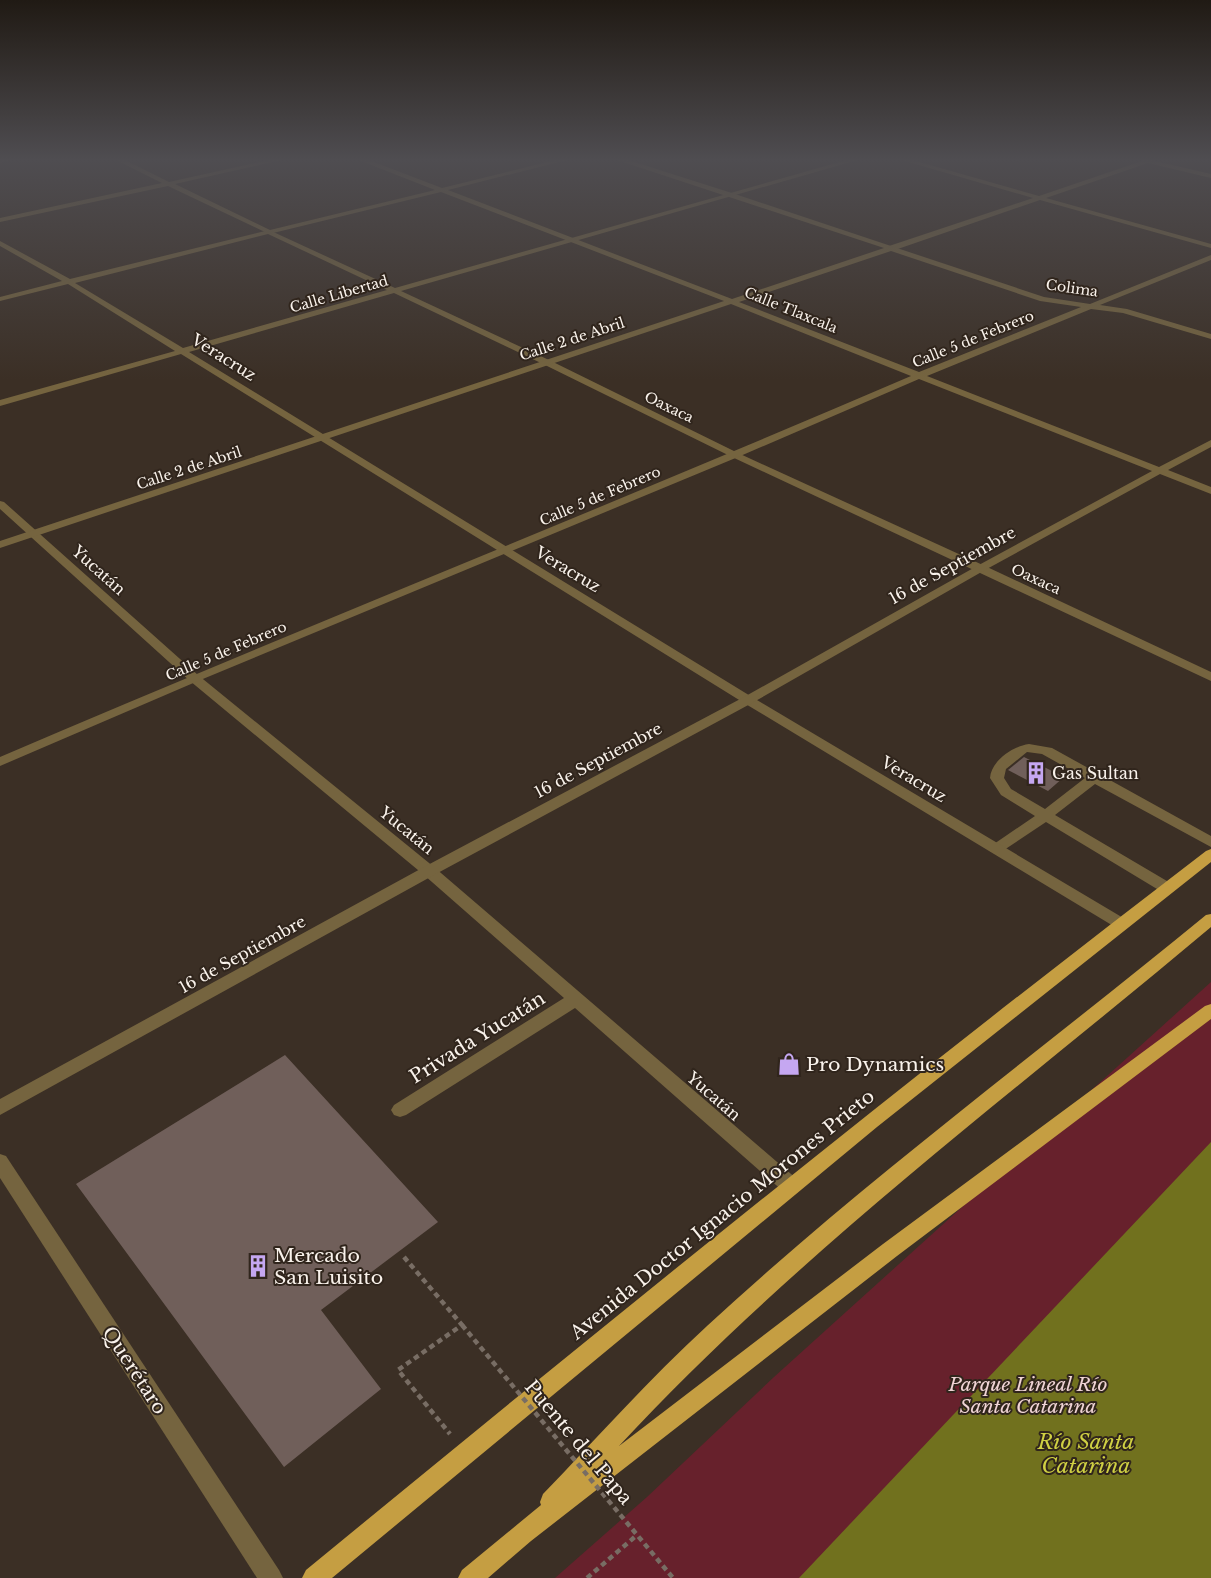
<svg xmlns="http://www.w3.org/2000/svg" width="1211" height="1578" font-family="'Libre Baskerville',serif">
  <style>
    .green { fill: #67212c }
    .water { fill: #71711e }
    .building { fill: #705f5a }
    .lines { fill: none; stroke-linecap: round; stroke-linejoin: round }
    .path { stroke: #786d64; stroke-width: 4.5; stroke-dasharray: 5.5 4; stroke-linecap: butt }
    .service { fill: #75643f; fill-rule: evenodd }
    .minor { fill: #75643f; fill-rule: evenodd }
    .tertiary { fill: #75643f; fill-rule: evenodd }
    .trunk { fill: #c59e42; fill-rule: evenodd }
    .path-bridge { stroke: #786d64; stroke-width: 4.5; stroke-dasharray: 5.5 4; stroke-linecap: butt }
    .labels { text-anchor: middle; stroke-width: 4; stroke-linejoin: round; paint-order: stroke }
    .far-street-label { font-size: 14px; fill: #f9f2eb; stroke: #30251c }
    .street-label { font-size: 16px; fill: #f9f2eb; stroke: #30251c }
    .poi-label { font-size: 16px; fill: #f9f2eb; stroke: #30251c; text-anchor: start }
    .near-street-label { font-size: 19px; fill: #f9f2eb; stroke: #30251c }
    .near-poi-label { font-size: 19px; fill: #f9f2eb; stroke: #30251c; text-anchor: start }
    .near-park-label { font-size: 19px; font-style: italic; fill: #f0d4d5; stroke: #30251c }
    .near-water-label { font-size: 21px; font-style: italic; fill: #d0d043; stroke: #30251c }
  </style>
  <rect width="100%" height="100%" fill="#3b2f25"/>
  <polygon class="green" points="1211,982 1211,1578 555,1578 647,1497 774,1377"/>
  <polygon class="water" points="1211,1142 1211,1578 799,1578"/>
  <g class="building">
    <polygon points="1024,757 1064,777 1048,791 1008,770"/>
    <polygon points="285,1055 438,1222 321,1310 381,1389 284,1467 76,1184"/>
  </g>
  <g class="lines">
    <g class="path">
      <polyline points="404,1257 462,1325 398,1370 450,1434"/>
      <polyline points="587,1578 637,1535"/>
    </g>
    <path class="service" d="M1029,744L1052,748L1211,836V847L1095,784L1055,815L1172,884L1174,888L1172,892L1167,893L1162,892L1046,822L1001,852H991L989,849L991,846L1035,816L1001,795L990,778C991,761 1013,746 1029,744ZM1027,752L1042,754L1085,778L1045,809L1011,789L1004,778L1006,769Z"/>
    <g class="minor">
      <path d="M850,159H861L401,291L549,360L738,453L985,566L1211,672V681L732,457L543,364L394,293L189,352L752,697L1125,919L1128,923L1125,927L1120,929L1115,927L744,703L181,354L0,406V400L175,351L68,284L0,301V297L62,281L0,246V241L70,279L269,230L395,288ZM268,234L387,290L183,348L75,283Z"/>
      <polygon points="898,159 909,159 1039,196 1142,161 1141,159 1157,159 1155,161 1211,174 1211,178 1148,163 1046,198 1211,244 1211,248 1040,200 892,251 886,251 886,247 1033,198"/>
      <polygon points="0,501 4,502 198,675 434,867 798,1180 800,1186 798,1192 791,1194 784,1192 575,1008 406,1115 400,1117 394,1115 391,1110 394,1105 564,998 424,875 190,681 0,509"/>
      <polygon points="0,1154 6,1156 279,1570 283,1578 257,1578 0,1178"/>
    </g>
    <g class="tertiary">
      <polygon points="0,159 13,159 0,163"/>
      <path d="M114,159H123L169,182L273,159H286L175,184L270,230L435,190L356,159H366L442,188L559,159H571L448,190L732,299L884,248L614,159H625L735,194L1044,297L1090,304L1211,255V260L1100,305L1127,309L1211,334V339L1123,313L1091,309L927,376L1159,467L1211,440V447L1168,470L1211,487V494L1160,474L985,570L752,703L434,875L0,1115V1099L424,867L744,697L977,566L1152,471L919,379L738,457L198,681L0,766V757C303,627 609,506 911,376L731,304L0,548V541L724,301L441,192L269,234L168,186L0,222V218L162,183ZM891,251L1040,301L1081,307L919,372L739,302Z"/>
    </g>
    <g class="trunk">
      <path d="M1211,849V862L877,1127L332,1578H302L306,1570C603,1326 901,1084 1206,851Z"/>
      <path d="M1211,914V927C1010,1096 798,1253 619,1446L883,1244L1205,1006L1211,1004V1019L897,1256L531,1541L488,1578H458L462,1570L541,1505L540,1502L543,1494C597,1438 649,1379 707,1326C865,1180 1039,1052 1206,915Z"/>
    </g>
    <polyline class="path-bridge" points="462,1325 673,1578"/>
  </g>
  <linearGradient id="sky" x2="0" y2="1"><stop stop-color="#201a14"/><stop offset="0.42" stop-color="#4f4d51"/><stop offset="1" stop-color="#4f4d51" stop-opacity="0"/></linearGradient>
  <rect width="1211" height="380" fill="url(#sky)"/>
  <defs>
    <symbol id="building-bare" viewBox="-9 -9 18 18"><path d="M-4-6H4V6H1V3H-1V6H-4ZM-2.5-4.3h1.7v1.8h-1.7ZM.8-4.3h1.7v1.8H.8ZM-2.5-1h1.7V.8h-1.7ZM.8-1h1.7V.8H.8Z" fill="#c5a7f1" stroke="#30251c" stroke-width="2.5" paint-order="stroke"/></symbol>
    <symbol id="shop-bare" viewBox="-9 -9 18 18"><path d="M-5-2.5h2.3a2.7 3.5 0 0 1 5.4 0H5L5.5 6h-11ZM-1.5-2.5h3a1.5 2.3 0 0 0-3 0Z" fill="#c5a7f1" stroke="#30251c" stroke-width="2.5" paint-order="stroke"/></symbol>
  </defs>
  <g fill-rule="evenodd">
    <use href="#building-bare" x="1020" y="757" width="32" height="32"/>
    <use href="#shop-bare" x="773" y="1048" width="32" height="32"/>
    <use href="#building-bare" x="242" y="1250" width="32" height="32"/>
  </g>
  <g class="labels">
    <g class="far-street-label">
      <text transform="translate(1072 288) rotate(8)" y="5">Colima</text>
      <text transform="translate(339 294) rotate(-16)" y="5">Calle Libertad</text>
      <text transform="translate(791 310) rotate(22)" y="5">Calle Tlaxcala</text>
      <text transform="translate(572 339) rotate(-18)" y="5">Calle 2 de Abril</text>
      <text transform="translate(973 339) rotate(-22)" y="5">Calle 5 de Febrero</text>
      <text transform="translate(669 407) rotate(26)" y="5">Oaxaca</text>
      <text transform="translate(189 468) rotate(-18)" y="5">Calle 2 de Abril</text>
      <text transform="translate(600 496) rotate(-23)" y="5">Calle 5 de Febrero</text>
      <text transform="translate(1036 579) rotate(25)" y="5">Oaxaca</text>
      <text transform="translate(226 651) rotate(-23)" y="5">Calle 5 de Febrero</text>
    </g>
    <g class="street-label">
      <text transform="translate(224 357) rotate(32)" y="6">Veracruz</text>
      <text transform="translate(952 565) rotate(-29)" y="6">16 de Septiembre</text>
      <text transform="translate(568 569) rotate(31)" y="6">Veracruz</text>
      <text transform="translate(99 570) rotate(42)" y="6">Yucatán</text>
      <text transform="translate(598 760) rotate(-28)" y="6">16 de Septiembre</text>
      <text transform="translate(914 779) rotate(31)" y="6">Veracruz</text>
      <text transform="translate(407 830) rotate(39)" y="6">Yucatán</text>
      <text transform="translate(242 954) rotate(-29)" y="6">16 de Septiembre</text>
      <text transform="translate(714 1096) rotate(41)" y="6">Yucatán</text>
    </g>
    <g class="poi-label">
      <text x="1052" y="779">Gas Sultan</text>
    </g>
    <g class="near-street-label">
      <text transform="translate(477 1037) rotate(-32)" y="7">Privada Yucatán</text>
      <text transform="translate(722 1214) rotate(-39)" y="7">Avenida Doctor Ignacio Morones Prieto</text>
      <text transform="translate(135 1370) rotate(57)" y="7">Querétaro</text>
      <text transform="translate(579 1442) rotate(50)" y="7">Puente del Papa</text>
    </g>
    <g class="near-poi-label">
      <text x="806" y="1071">Pro Dynamics</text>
      <text x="274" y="1262">Mercado<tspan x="274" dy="22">San Luisito</tspan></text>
    </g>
    <g class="near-park-label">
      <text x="1028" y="1391">Parque Lineal Río<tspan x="1028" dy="22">Santa Catarina</tspan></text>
    </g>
    <g class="near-water-label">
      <text x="1086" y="1449">Río Santa<tspan x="1086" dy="24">Catarina</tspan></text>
    </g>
  </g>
</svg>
